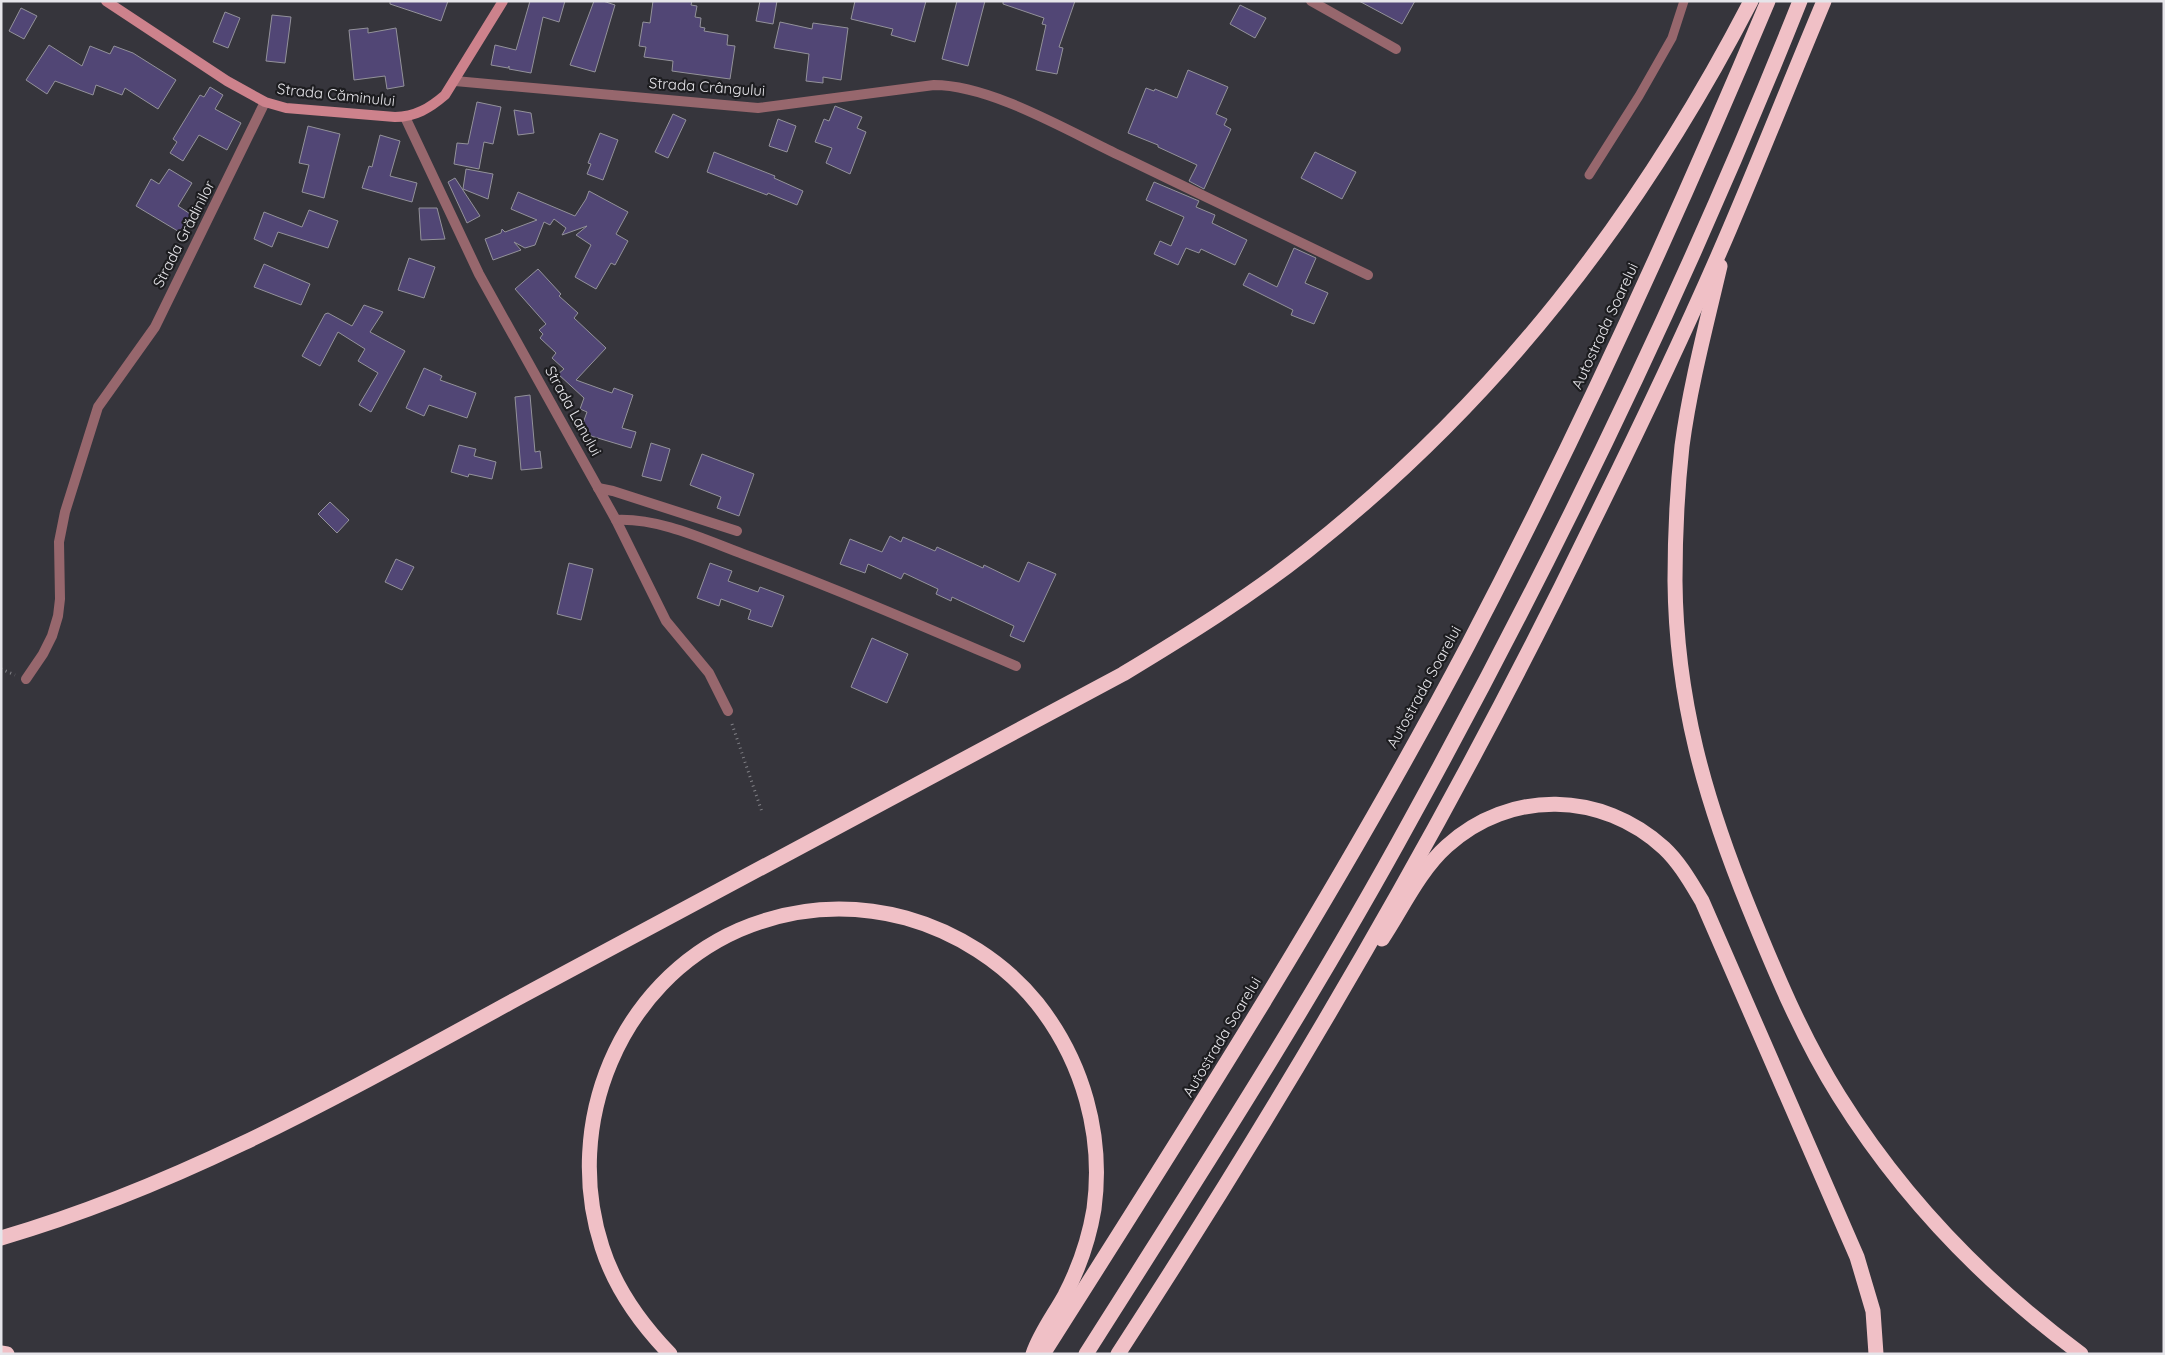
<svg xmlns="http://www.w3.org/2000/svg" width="2165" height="1355" font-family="Quicksand,sans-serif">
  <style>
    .building { fill: #514675; stroke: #93929a }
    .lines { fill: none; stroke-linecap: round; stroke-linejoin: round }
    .path { stroke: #818086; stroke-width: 3; stroke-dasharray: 1 4; stroke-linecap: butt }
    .lane { stroke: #97676d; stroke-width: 9 }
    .street { stroke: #97676d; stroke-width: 10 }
    .secondary { stroke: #cd828c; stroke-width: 10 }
    .highway { stroke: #f0c0c6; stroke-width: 15 }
    .labels { text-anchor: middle; stroke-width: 4.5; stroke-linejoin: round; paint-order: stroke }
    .street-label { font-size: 15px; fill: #e6e5ea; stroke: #1d1d20 }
  </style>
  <rect width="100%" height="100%" fill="#36353c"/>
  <g class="building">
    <polygon points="390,1 448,1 441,21 390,4"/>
    <polygon points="530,1 565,1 559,22 543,17 531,73 509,69 509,66 508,68 491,65 495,45 516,50"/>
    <polygon points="594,1 603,1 615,5 595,72 570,65"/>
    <polygon points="653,1 692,1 691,5 697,6 695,17 701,18 700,27 705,28 704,31 728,35 727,45 735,46 730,79 672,71 673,61 644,57 646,47 639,46 643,22 650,23"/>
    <polygon points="760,1 777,1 773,24 756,21"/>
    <polygon points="855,1 926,1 915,42 891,35 893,29 851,19"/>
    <polygon points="957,1 985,1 968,66 942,59"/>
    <polygon points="1003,1 1075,1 1059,47 1063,48 1057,74 1036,70 1046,25 1042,24 1044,18 1003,4"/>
    <polygon points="1359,1 1415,1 1402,24"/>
    <polygon points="1240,5 1266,18 1255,38 1230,24"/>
    <polygon points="21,8 37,16 24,39 9,31"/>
    <polygon points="225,12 240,18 228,48 213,42"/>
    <polygon points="272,15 291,17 285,63 266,61"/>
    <polygon points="780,22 812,29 813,23 848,28 841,80 823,77 823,83 806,81 809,54 774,48"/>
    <polygon points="368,28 368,33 396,28 404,86 387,89 385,76 354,80 349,30"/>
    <polygon points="49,45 82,66 90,46 110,54 114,46 133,53 176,80 158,109 125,88 122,95 96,85 93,95 55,81 47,94 26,80"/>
    <polygon points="1188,70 1228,87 1216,114 1227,119 1224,125 1231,129 1204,189 1189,181 1197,165 1158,147 1158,145 1128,133 1146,88 1154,91 1155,89 1177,98"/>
    <polygon points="210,87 223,95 215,109 241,123 227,150 199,135 183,161 170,153 177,142 173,139 200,95 204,97"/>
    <polygon points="477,102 501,107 493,144 484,142 479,169 454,164 457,143 468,144"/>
    <polygon points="835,106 862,117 857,128 866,132 850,174 826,163 832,148 815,142 824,119 829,121"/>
    <polygon points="514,110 531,113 534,133 518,135"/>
    <polygon points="673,114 686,120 668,158 655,152"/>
    <polygon points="778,119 796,126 787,152 769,146"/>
    <polygon points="308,126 340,134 324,198 302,192 309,165 299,163"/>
    <polygon points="600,133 618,140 603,180 587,174 591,164 588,163"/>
    <polygon points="380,135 400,141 390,176 417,183 412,202 362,188 369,166 372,167"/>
    <polygon points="714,152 775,176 774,178 803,191 797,205 768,193 767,195 707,172"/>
    <polygon points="1315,152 1356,172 1342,199 1301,178"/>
    <polygon points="169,169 192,183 178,206 192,215 181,233 136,206 151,179 159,184"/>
    <polygon points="466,169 493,174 488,199 463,189"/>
    <polygon points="455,178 480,216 467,223 448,182"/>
    <polygon points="1154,182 1199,201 1196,207 1215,215 1212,223 1247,240 1235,265 1201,249 1199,253 1186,248 1178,265 1154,254 1160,241 1171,246 1184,217 1146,200"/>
    <polygon points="589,191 628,212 616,234 628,241 615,265 611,263 596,289 575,277 591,245 576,235 587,226 562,235 566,228 554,219 550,225 544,222 535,245 525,248 514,242 521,250 493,260 485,239 501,233 502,229 505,232 537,220 511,209 518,192 575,216 586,199"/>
    <polygon points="419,208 437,208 445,239 421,240"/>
    <polygon points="309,210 338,221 328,248 278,232 272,247 254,239 264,212 302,227"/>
    <polygon points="1294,248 1316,258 1305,283 1328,293 1314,324 1291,315 1293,310 1243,285 1249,273 1277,287"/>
    <polygon points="409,258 435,267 424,298 398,290"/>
    <polygon points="264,264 310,284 301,305 254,287"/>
    <polygon points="538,269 561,294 559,296 578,313 574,318 606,348 576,380 612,393 614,388 633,395 622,428 636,432 631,448 591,436 583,423 587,412 580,409 584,398 558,374 564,369 552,358 556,353 540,338 543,334 539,330 546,324 515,289"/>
    <polygon points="364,305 383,312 370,332 405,351 371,412 359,405 378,373 358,361 365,349 338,332 320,366 302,356 325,314 328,313 352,326"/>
    <polygon points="424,368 442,376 440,380 476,393 467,418 429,405 424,416 406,408"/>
    <polygon points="530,395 535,452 540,451 542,468 521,470 515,397"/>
    <polygon points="651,443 670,449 661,481 642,476"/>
    <polygon points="459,445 476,449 474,456 496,462 492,479 469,474 468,477 451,472"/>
    <polygon points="702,454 754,474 739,516 717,508 721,497 690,485"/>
    <polygon points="330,502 349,520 337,533 318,514"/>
    <polygon points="890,536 901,542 903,537 935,551 937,547 983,568 984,565 1019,582 1028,562 1056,574 1024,642 1010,636 1014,626 952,597 951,601 936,594 938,589 904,573 901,579 868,564 865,573 840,564 850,539 882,552"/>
    <polygon points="396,559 414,567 402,590 385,582"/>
    <polygon points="569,563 593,569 581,620 557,614"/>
    <polygon points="710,563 732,571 728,581 758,592 760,587 784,596 772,627 748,619 751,610 721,599 719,606 697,598"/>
    <polygon points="872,638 908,654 887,703 851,687"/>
  </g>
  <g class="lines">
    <g class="path">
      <polyline points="1,669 15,675"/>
      <polyline points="732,724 762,812"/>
    </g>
    <polyline class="lane" points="1589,175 1639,96 1672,38 1684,1"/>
    <g class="street">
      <polyline points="1311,1 1396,49"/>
      <path d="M455,81L758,108L934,85C991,85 1068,131 1121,156C1203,196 1286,235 1368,275"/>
      <polyline points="405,117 479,274 616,520 666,621 709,673 728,711"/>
      <polyline points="598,488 613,491 737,531"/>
      <path d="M616,520C659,518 703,539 743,554C835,588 925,627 1016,666"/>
      <polyline points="26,679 43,654 52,636 58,616 60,599 59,542 65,512 98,407 155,327 265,102"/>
    </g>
    <path class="secondary" d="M106,1L227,81L265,102L286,108L395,117C415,117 430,108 445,95L503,1"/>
    <g class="highway">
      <path d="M1720,266C1706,326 1690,386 1682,446C1677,491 1675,536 1675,581C1676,699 1705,800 1749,908C1775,972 1802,1037 1839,1096C1902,1197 1985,1283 2081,1354"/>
      <path d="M1382,939C1402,909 1419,871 1447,846C1510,789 1602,791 1664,848C1680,863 1691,883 1702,901L1857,1257L1873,1311L1876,1354"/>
      <path d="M1,1238C187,1184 353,1088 522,996C722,888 922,780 1123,674C1186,636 1249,597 1307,551C1498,400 1639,217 1751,1"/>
      <polyline points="1,1353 7,1354"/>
      <path d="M670,1354C640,1323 615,1288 602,1247C562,1124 619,983 739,930C793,907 849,903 906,918C956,932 1004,962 1037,1003C1083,1061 1104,1135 1094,1209C1089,1239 1079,1268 1065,1295C1054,1315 1040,1333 1033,1354"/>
      <path d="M1043,1354C1191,1121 1339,889 1468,645C1578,435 1676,220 1768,1"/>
      <path d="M1086,1354C1197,1179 1310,1004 1410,821C1556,556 1688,282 1800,1"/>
      <path d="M1118,1354C1291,1088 1452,813 1590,528C1639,429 1687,329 1730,228C1762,153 1792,77 1824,1"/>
    </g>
  </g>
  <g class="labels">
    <g class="street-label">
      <text transform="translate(707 87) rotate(4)" y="5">Strada Crângului</text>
      <text transform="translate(336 95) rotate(6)" y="5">Strada Căminului</text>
      <text transform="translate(184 234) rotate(-63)" y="5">Strada Grădinilor</text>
      <text transform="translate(1605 326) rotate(-65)" y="5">Autostrada Soarelui</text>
      <text transform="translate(573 411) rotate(61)" y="5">Strada Lanului</text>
      <text transform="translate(1424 687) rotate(-61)" y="5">Autostrada Soarelui</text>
      <text transform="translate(1222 1037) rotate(-59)" y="5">Autostrada Soarelui</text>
    </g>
  </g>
  <rect width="2165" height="1355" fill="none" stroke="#e6e5ea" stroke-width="5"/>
</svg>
